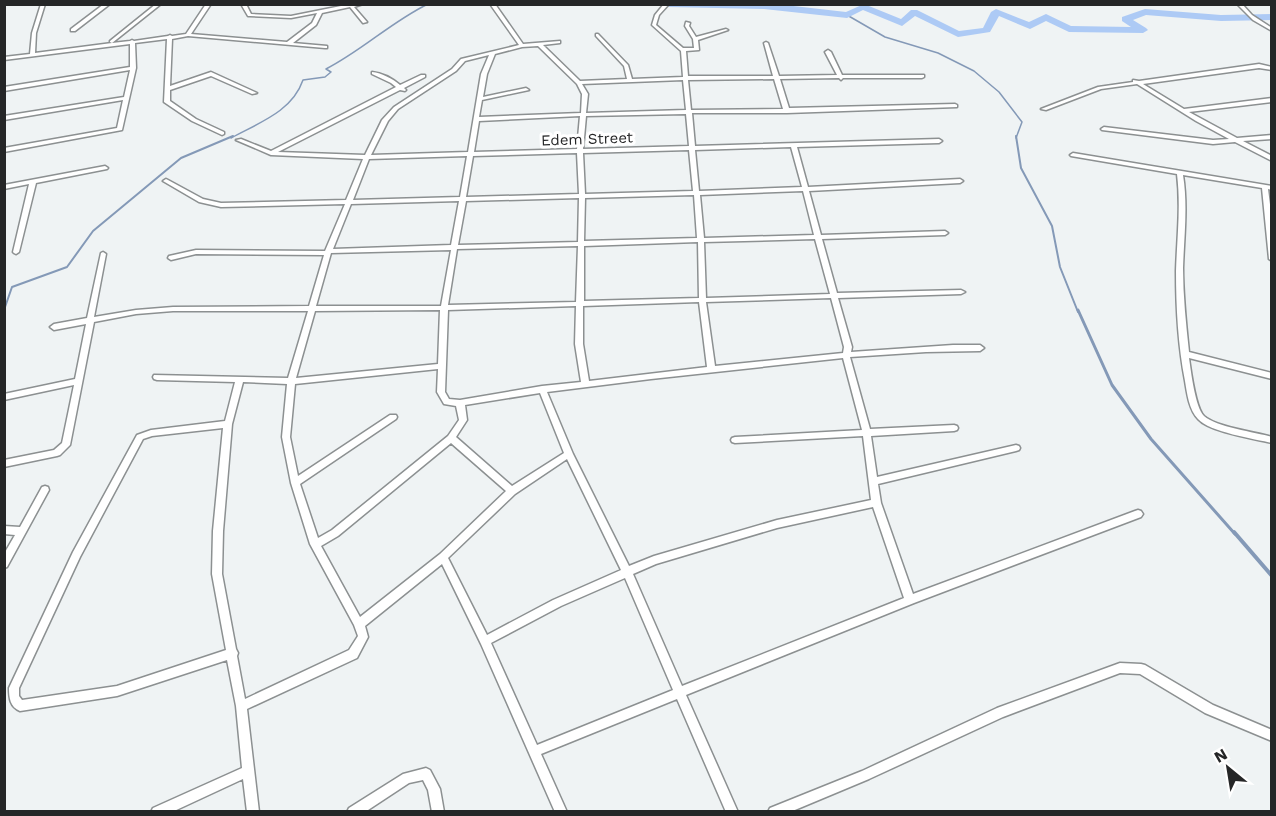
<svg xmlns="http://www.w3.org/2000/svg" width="1276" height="816" font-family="'Work Sans',sans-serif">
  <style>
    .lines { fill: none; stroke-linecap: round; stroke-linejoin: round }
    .stream-far3 { stroke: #8499b7; stroke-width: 1.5 }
    .stream-far2 { stroke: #8499b7; stroke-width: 2 }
    .stream-far1 { stroke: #8499b7; stroke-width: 3 }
    .stream { stroke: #8499b7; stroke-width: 4 }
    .river { fill: #adcaf5; fill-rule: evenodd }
    .minor-casing { stroke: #8c9091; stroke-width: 3 }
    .minor { fill: #fff; fill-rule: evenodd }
    .labels { text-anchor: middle; stroke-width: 6; stroke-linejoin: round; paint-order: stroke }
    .far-street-label { font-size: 15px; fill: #252627; stroke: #fff }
  </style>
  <rect width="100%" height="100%" fill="#eff3f4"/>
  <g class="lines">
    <g class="stream-far3">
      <polyline points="847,15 885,37 938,53 974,71 999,92 1022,122 1016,138"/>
      <path d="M231,138C258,123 292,112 303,80L325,77L331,72L326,69C363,50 391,22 428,4"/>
    </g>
    <g class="stream-far2">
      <polyline points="1016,136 1021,168 1052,226 1060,267 1078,312"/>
      <polyline points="4,310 12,287 67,267 93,231 181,158 233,136"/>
    </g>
    <polyline class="stream-far1" points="1078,310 1112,385 1151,439 1235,534"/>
    <g class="stream">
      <polyline points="1234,532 1272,576"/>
      <polyline points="1272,660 1272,667"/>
    </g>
    <polygon class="river" points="665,4 776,4 846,12 864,4 901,19 911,10 917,10 959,31 983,28 991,12 996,9 1029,22 1046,14 1071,26 1131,27 1122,21 1122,17 1145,9 1221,15 1272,14 1272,20 1221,21 1146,15 1133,20 1146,28 1148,30 1143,33 1069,32 1046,21 1030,29 999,16 990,32 958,37 915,16 902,26 863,10 847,18 764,9 669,7"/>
    <defs>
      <g id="minor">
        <polygon points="41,4 45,4 36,33 35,53 112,43 110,42 110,41 156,4 161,4 112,43 130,41 132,40 134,41 168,36 170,35 172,36 186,34 206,4 211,4 191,34 287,42 312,23 317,13 291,18 250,16 248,16 241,4 246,4 251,14 291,16 351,4 363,4 354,7 367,22 363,23 350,7 322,13 316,25 293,43 327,46 327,48 325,48 188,36 172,39 170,86 211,72 257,93 252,94 211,76 170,90 170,101 196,119 224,132 224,134 222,135 192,121 164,102 167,39 135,43 136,68 122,130 4,152 4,148 117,128 123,100 4,120 4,116 124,97 130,70 4,91 4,87 130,67 130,44 4,60 4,57 30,54 32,33"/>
        <polygon points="104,4 110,4 75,31 71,31 71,29"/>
        <path d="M490,4H495L523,44L560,41V43L543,45L580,81L627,79L624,66L596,36V34H598L628,65L632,79L683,77L681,51L652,25L655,15L664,4H669L659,15L656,25L683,48H694L693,39L685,26L686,22L690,23L689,26L696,37L726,29L728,30L698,40L699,50L686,51L688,76H773L764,43L766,42L768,43L779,76L837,75L825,52L828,50L831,52L842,75H924V77L922,78H843L841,80L839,78L780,79L789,108L955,104L957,105V107L787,113H692L695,146L939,139L942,141L939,143L797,147L808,187L960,179L963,181L960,183L809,191L821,235L945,231L948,233L945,235L822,239L837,293L961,290L965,292L961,294L838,298L852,347L851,352L953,345H980L984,348L980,351L926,352L850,357L870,429L954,425L957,426L958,428L957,430L954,431L871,436L877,477L1016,445L1019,446L1020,448L1019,450L1016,451L878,484L881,503L913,594L1135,511L1138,510L1141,511L1143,514L1141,517L914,603L686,695L738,812H726L677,699L541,754L567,812H555L481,644L442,564L365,626L368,637L357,658L247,709L259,812H247L243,779L172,812H151L153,808L242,768L236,706L227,660L117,696L20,711C10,707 9,698 9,688L73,552L137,435L151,430L225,421L235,382L157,380L154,379L153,377L154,375L288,378L308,311H173L136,314L94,322L70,445L60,455L57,456L4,467V460L54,450L62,443L74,385L4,400V394L75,379L86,324L54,330L50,327L54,324L87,318L101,253L103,252L106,254L94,317L136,310L173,307L309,306L324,255L196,254L171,260L168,258L169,256L196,250L325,251L345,204L221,207L199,202L163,181L166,179L168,180L203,199L221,203L346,200L363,159L271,155L236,140L241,139L271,151L396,87L391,83L372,74V72C382,73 393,79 400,85L421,75H425V77L404,88L406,90L405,91L400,90L278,152L365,155L382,120L394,107L452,69L461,59L519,45ZM538,46L577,84L582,94L581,113L479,117L482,100L529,90L526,88L483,97L487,74L495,54L522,47ZM489,55L481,74L468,152L371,155L388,121L398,109L456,71L465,61ZM774,79L783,109L691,110L688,80ZM683,80L686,110L586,113L588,94L582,84ZM686,114L689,146L583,149L586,116ZM580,116L577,149L474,152L479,121ZM791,147L802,187L699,191L695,150ZM689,150L693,191L585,194L583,153ZM577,153L579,194L466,197L473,156ZM467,156L460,197L353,200L369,159ZM803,191L814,235L704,238L700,195ZM694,195L697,238L584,241L585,198ZM579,198L578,242L458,245L466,201ZM459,201L451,245L333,249L351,204ZM815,239L830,294L706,298L704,242ZM698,242L699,298L584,301V246ZM578,246L576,302L448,305L457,249ZM451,250L441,306H316L331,253ZM831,298L844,347L843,353L715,366L706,302ZM699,302L707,367L589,381L583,344V306ZM576,306L575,344L581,382L542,386L460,400L449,399L445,392L448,310ZM440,310L438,364L296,378L315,311ZM843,358L862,430L735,437L732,438L731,440L732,442L735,443L863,436L871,500L777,520L654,556L629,566L573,454L547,392L651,379ZM438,369L437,392L444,404L456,406L459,420L448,436L332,530L318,538L300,484L396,419L397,417L396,415H390L298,476L290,437L295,384ZM243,382L287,384L282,437L291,483L310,544L354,625L358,636L349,650L245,699L237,656L238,653L236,649L222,574L223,531L232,424ZM540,393L564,453L512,486L456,437L467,420L465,405ZM223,428L213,531L212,574L226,650L117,686L22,700L19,696V688L80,557L143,439L152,436ZM451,443L506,491L440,554L360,617L321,546L338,536ZM567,459L621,570L553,600L487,635L448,558L515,494ZM873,507L904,598L682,686L633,574L656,564L777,528ZM625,578L673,690L537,745L491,643L561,606Z"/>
        <polygon points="1237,4 1242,4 1252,15 1272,28 1272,31 1253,20"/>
        <polygon points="1259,64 1272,67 1272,70 1259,68 1143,84 1184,109 1272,98 1272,102 1189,112 1237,138 1272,135 1272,139 1243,141 1272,156 1272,161 1235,142 1213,144 1102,130 1101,129 1104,127 1213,140 1229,139 1196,121 1137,84 1101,89 1046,110 1041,109 1098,87 1133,82 1133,80 1139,81"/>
        <path d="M1073,153L1272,186V190L1268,189L1272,220V261L1269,259L1262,188L1183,175C1188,206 1184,237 1183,268C1183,296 1186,324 1189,352L1272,373V379L1189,358C1191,371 1195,407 1204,416C1216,427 1255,432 1272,437V443C1255,439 1209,432 1198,419C1189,410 1187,393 1185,381C1178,345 1176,307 1176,271C1177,238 1181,207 1177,174L1071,156L1070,155Z"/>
        <polygon points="105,166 108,168 107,169 36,183 19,252 16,254 14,253 13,252 29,184 4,189 4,185"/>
        <polygon points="45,486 48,487 49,490 7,567 4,568 4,554 15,535 4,534 4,526 20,527 42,487"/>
        <polygon points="1120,663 1141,664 1145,665 1213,705 1272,730 1272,741 1205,713 1140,674 1120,673 1003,717 869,779 790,812 768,812 770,808 862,771 997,708"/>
        <polygon points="426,768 430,770 440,789 444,812 432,812 428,790 423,780 409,783 365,812 347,812 349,808 403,774"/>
      </g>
    </defs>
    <use href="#minor" class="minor-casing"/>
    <use href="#minor" class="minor"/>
  </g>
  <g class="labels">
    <g class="far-street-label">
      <text transform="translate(587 139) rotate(-2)" y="5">Edem Street</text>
    </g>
  </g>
  <rect width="1276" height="816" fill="none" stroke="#252627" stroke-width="12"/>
  <g transform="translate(1228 768) rotate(330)" stroke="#ffffff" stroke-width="4.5" paint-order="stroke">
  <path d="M0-4.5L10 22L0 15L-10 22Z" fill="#252627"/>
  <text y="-9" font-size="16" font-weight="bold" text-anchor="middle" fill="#252627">N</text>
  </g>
</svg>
